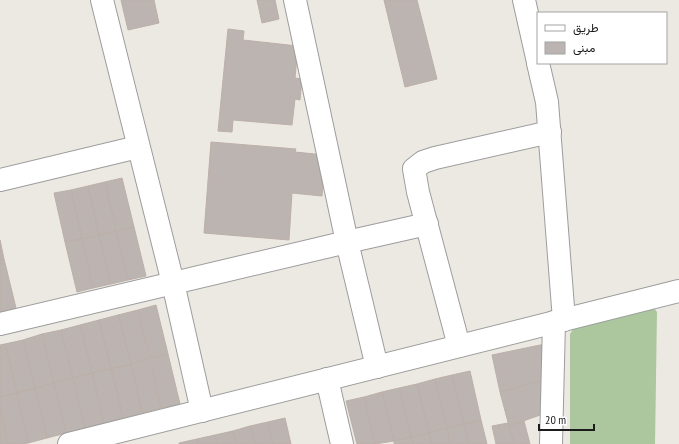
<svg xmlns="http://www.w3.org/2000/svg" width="679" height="444" font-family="'PT Sans Narrow',Vazirmatn,sans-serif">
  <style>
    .forest { fill: #acc79d }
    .building { fill: #bcb4b0; stroke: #bcafa8 }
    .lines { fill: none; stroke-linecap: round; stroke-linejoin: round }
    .minor-casing { stroke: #9d9d9d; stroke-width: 24 }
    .minor { stroke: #fff; stroke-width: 22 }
  </style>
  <rect width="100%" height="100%" fill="#ece9e3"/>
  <polygon class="forest" points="654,308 657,312 655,444 570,444 570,334 573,329"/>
  <g class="building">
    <polygon points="121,0 154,0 159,23 128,30"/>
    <polygon points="257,0 275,0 279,19 262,23"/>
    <polygon points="384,0 417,0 437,79 405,87"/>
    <polygon points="228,29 244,31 243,40 298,46 295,78 302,79 300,100 295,99 292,125 233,120 232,132 218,131"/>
    <polygon points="211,142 296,149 295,152 325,155 322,196 292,193 289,240 204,233"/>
    <polygon points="122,178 134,227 116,231 105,182"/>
    <polygon points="105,182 116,231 99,235 88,186"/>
    <polygon points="88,186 99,235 82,239 71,190"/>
    <polygon points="71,190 82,239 65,242 54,193"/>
    <polygon points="134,227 146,276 128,280 116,231"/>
    <polygon points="116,231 128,280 111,284 99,235"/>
    <polygon points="99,235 111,284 93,288 82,239"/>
    <polygon points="82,239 93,288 77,292 65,242"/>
    <polygon points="0,240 4,259 0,260"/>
    <polygon points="4,259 16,308 0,312 0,260"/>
    <polygon points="156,305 168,354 150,358 138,310"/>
    <polygon points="138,310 149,358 131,364 118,315"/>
    <polygon points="118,315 131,364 111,369 99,320"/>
    <polygon points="99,320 111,369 92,373 80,325"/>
    <polygon points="80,325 92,373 73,378 61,330"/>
    <polygon points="61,330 73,378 54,383 42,334"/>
    <polygon points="42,334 54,383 35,388 23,340"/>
    <polygon points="23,340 35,388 17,393 5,344"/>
    <polygon points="5,344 17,393 0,397 0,345"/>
    <polygon points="545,344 544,380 500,392 492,355"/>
    <polygon points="168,354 180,404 161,408 150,358"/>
    <polygon points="149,358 161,408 142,413 131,364"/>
    <polygon points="131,364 142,413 123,418 111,369"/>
    <polygon points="111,369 123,418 104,423 92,373"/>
    <polygon points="470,371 481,420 464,424 452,375"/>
    <polygon points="92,373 104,423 85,428 73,378"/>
    <polygon points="452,375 464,424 447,428 435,379"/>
    <polygon points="73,378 85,428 66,433 54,383"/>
    <polygon points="435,379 447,428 429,433 417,384"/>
    <polygon points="544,380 543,414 509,426 500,392"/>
    <polygon points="54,383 66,433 47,438 35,388"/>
    <polygon points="417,384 429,433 411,437 399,388"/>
    <polygon points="35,388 47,438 28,443 17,393"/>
    <polygon points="399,388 411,437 394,441 382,392"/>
    <polygon points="382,392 394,441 375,444 364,397"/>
    <polygon points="17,393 28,443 23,444 8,444 0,408 0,397"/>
    <polygon points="364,397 375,444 357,444 346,401"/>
    <polygon points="0,408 8,444 0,444"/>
    <polygon points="285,418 291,444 273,444 268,422"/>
    <polygon points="481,420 487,444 469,444 464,424"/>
    <polygon points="524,421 530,444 514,444 509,426"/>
    <polygon points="268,422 273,444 255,444 250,426"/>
    <polygon points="508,423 514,444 496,444 492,426"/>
    <polygon points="464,424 469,444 450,444 447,428"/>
    <polygon points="250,426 255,444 236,444 233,431"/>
    <polygon points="447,428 450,444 432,444 429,433"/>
    <polygon points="233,431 236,444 217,444 215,435"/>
    <polygon points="429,433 432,444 413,444 411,437"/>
    <polygon points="215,435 217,444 198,444 197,439"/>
    <polygon points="411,437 413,444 394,444 394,441"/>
    <polygon points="197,439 198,444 179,444 179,443"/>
  </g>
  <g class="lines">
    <defs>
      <g id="minor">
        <polyline points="102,0 173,283 202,411"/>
        <polyline points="295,0 347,242 377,367"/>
        <polyline points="524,0 538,62"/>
        <polyline points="538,63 547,102 564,320"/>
        <polyline points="0,180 138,147"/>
        <polyline points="0,324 347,242 427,224"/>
        <polyline points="459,346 418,192 414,169 423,162 435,158 550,132"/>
        <polyline points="327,379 342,444"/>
        <polyline points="69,444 679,291"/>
        <polyline points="551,444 554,322"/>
      </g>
    </defs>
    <use href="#minor" class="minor-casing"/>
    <use href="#minor" class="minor"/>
  </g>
  <rect x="537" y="12" width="130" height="52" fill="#ffffff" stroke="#a4a4a4"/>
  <rect x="545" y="25" width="20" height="6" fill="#ffffff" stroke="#a4a4a4"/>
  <text x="573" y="32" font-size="12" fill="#1c1c1c">طريق</text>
  <rect x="545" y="42" width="20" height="12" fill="#bcb4b0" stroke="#a4a4a4"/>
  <text x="573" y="52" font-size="12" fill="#1c1c1c">مبنى</text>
  <path d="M539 424v6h55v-6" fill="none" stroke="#1c1c1c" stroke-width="2"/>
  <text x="545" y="424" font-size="12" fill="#1c1c1c" stroke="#ffffff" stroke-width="3" paint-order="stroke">20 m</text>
</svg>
